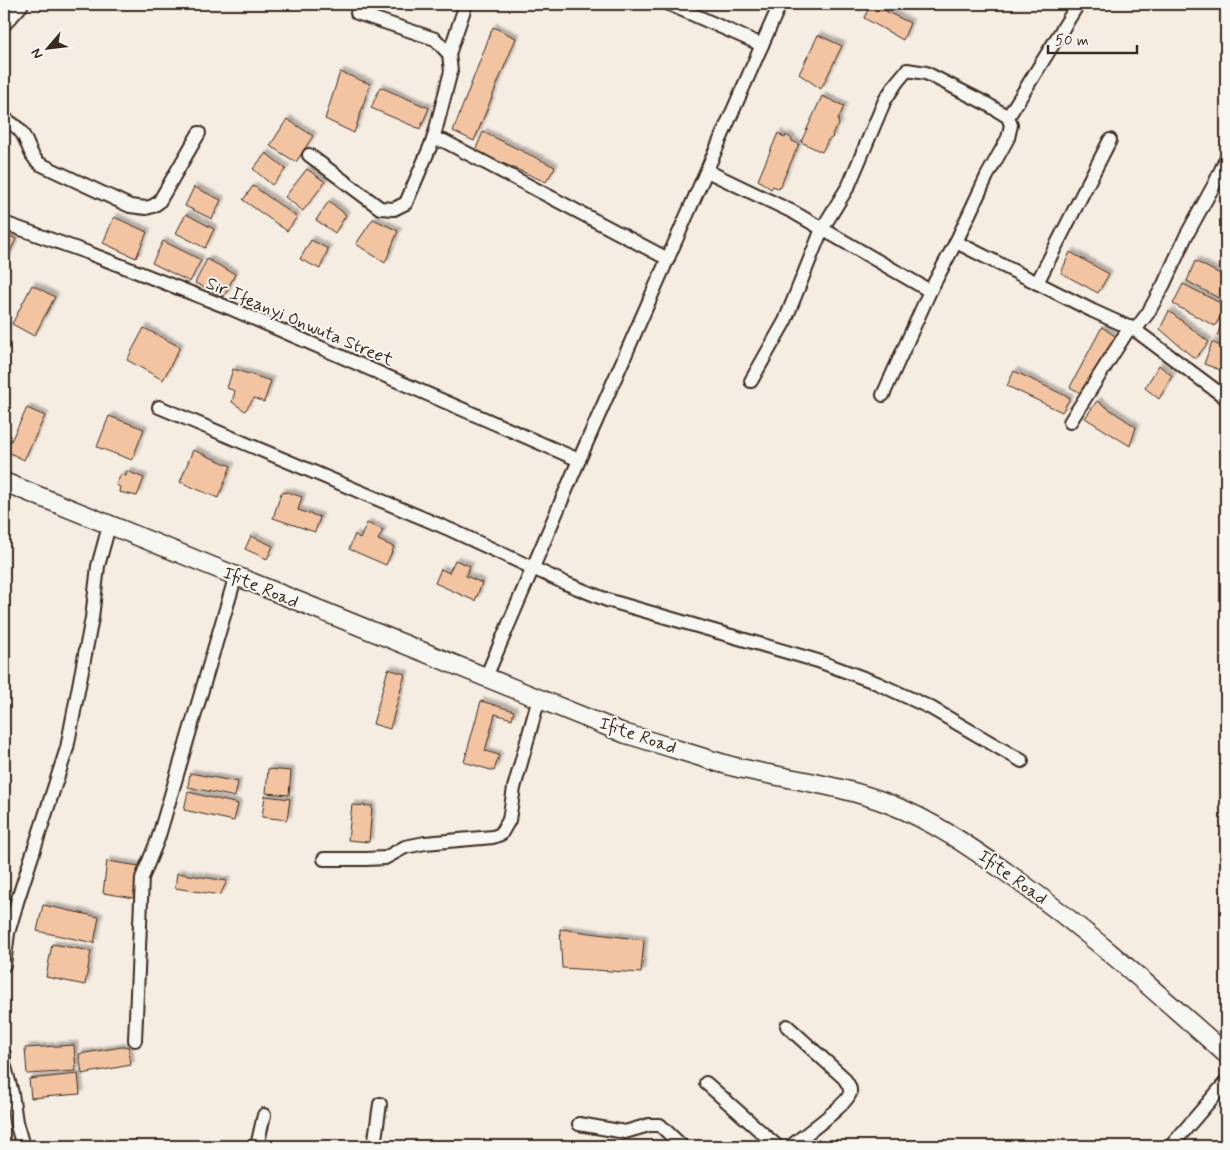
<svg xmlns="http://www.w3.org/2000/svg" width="1230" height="1150" font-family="Mynerve,sans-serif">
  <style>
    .building { fill: #f2c4a2; stroke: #3b2a1e; filter: url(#shadow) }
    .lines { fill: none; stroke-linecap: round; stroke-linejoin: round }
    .street-casing { stroke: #3b2a1e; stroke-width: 16 }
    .secondary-casing { stroke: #3b2a1e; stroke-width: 21 }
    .street { stroke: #f6f6f2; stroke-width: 12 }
    .secondary { stroke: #f6f6f2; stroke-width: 18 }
    .labels { text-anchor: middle; stroke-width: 4; stroke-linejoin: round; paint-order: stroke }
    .street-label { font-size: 18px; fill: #3b2a1e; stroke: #f6f6f2 }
  </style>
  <defs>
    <filter id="shadow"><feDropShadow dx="3.5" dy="-3.5" stdDeviation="1" flood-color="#0004"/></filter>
  </defs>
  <rect width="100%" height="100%" fill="#f5ece2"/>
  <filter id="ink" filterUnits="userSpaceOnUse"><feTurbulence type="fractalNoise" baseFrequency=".02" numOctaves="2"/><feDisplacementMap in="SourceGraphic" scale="10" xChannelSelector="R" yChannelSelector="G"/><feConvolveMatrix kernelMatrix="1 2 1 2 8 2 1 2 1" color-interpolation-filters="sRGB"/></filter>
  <g filter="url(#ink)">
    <g class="building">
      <polygon points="4,4 15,4 4,17"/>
      <polygon points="871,4 910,23 903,40 864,18"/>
      <polygon points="493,27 516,38 474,141 453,131"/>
      <polygon points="818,35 842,46 821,89 799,74"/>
      <polygon points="340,72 370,84 354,133 325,119"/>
      <polygon points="380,87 429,108 420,129 371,108"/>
      <polygon points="822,96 844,106 838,120 839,126 835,129 832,134 833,137 828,140 822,152 801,142"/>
      <polygon points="287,119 313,136 296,162 270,146"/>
      <polygon points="483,132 555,167 546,182 475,151"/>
      <polygon points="778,133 785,138 786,135 792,139 792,141 799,144 779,189 773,186 771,189 758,180"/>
      <polygon points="266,153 286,169 272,185 253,169"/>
      <polygon points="307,169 325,182 303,211 285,197"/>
      <polygon points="253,186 297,217 287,231 243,200"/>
      <polygon points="194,187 221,200 212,219 185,206"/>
      <polygon points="329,201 346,215 335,233 316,220"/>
      <polygon points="186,214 214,229 205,248 176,233"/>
      <polygon points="114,217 147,232 136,258 103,243"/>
      <polygon points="373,219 398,231 385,263 356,244"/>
      <polygon points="4,233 16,239 4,265"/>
      <polygon points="311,240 328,249 320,269 300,259"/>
      <polygon points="163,241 201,260 190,282 152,263"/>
      <polygon points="1070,252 1109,274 1098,293 1061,273"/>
      <polygon points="207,259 235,274 224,297 195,283"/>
      <polygon points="1195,261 1226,277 1226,302 1187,281"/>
      <polygon points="1183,284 1226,306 1215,326 1173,304"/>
      <polygon points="32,285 55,297 34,336 12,324"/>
      <polygon points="1169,311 1209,342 1195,359 1160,329"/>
      <polygon points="1224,316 1226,316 1226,340 1217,336"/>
      <polygon points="1102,327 1119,339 1084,395 1070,387"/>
      <polygon points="144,328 180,347 163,380 127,360"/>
      <polygon points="1212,342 1226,349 1226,372 1204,364"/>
      <polygon points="1159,365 1172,376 1159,399 1145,388"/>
      <polygon points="233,369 271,381 264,402 254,398 245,411 232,402 235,391 227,388"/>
      <polygon points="1014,371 1070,398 1062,412 1007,386"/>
      <polygon points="1097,401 1136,427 1130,446 1085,418"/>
      <polygon points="27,408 45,416 24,460 6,451"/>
      <polygon points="109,416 144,429 132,460 97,447"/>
      <polygon points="193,450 231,466 218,498 180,482"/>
      <polygon points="127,471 144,478 137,496 119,492 120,487 116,485 121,474 126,476"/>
      <polygon points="288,492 302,497 298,510 320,517 315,532 273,518 281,493"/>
      <polygon points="367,523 383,530 378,540 394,547 386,565 349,549 355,534 360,539"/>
      <polygon points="251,536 273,546 267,559 245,549"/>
      <polygon points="455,560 470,566 466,576 482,583 475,601 435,583 441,569 449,573"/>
      <polygon points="388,669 405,674 390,729 373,724"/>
      <polygon points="481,701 514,711 512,719 495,714 485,751 499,755 494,771 464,762"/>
      <polygon points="268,769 291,771 289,795 266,793"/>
      <polygon points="190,773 238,782 235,797 188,787"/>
      <polygon points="188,792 238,804 234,821 184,810"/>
      <polygon points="265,796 290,799 287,820 262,817"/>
      <polygon points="352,805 372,806 369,842 348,840"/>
      <polygon points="107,861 139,866 134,898 103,893"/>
      <polygon points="177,873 227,881 220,895 175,888"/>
      <polygon points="43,905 99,917 94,943 37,931"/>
      <polygon points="560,929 644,940 641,973 562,968"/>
      <polygon points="52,944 91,951 85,985 46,977"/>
      <polygon points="74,1045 76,1071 27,1074 25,1048"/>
      <polygon points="128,1046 131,1065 82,1074 79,1054"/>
      <polygon points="78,1074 80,1094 31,1098 29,1079"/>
    </g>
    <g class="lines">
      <defs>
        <g id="street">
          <polyline points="669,4 762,45"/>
          <polyline points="357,13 435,39 449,54 451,71 433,140"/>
          <polyline points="4,25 21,6"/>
          <polyline points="449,54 466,4"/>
          <polyline points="1008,117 1078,4"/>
          <path d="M4,118C11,123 19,127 23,135C29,145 30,157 40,164L130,206L146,208L153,206L159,202L199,133"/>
          <polyline points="309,155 380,208 394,209 406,203 433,140 444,141 668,259"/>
          <polyline points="707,171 793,212 930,291"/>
          <polyline points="4,223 86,252 232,309 579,460"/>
          <polyline points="956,242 1093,311 1135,330 1226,398"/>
          <polyline points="1037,283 1110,140"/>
          <polyline points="1135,330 1148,313 1164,284 1186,236 1214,185 1226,159"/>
          <polyline points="751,381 785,321 822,229 849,185 885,100 897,82 907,70 926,73 987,104 1008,117 1011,125 1008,138 987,176 956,242 930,291 883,395"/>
          <polyline points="159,407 451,530 565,583 607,600 818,661 877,683 931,708 1022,761"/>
          <polyline points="1070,422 1130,327"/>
          <polyline points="486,677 579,460 780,4"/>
          <polyline points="324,859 366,859 385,858 405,847 425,843 493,837 501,834 509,820 514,788 539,698"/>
          <polyline points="4,965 8,933 17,902 67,748 92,618 98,566 109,526"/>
          <path d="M787,1026L844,1078C847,1083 851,1087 850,1093C848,1104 802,1137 791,1146"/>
          <polyline points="135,1040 142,878 158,839 236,575"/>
          <polyline points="4,1055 4,1063 12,1093 16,1122 23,1146"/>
          <polyline points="706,1083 777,1146"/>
          <polyline points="579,1124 625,1132 649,1125 660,1125 682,1146"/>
          <polyline points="257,1146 264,1115"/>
          <polyline points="374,1146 380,1104"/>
          <polyline points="1171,1146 1226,1082"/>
        </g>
        <path id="secondary" d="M4,482L626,734C661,744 696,756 731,766C784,779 840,784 892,805C933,821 970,847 1006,872C1084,927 1155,991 1226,1054"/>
      </defs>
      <use href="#street" class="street-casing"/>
      <use href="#secondary" class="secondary-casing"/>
      <use href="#street" class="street"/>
      <use href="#secondary" class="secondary"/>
    </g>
  </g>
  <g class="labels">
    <g class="street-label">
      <text transform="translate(300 321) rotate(23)" y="6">Sir Ifeanyi Onwuta Street</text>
      <text transform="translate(261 587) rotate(23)" y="6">Ifite Road</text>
      <text transform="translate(638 735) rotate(19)" y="6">Ifite Road</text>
      <text transform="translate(1013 877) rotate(36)" y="6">Ifite Road</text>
    </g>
  </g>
  <rect width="1230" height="1150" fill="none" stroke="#f6f6f2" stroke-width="20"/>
  <rect x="10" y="10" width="1210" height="1130" fill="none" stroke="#3b2a1e" stroke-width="2" filter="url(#ink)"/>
  <g transform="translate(48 48) rotate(242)" stroke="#f6f6f2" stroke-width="4" paint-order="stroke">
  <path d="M0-4L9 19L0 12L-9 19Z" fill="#3b2a1e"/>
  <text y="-8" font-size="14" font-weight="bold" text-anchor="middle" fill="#3b2a1e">N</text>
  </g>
  <path d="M1048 45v8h89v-8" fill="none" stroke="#3b2a1e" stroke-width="2.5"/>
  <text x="1055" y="45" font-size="15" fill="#3b2a1e" stroke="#f6f6f2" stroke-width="4" paint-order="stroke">50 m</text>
</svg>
